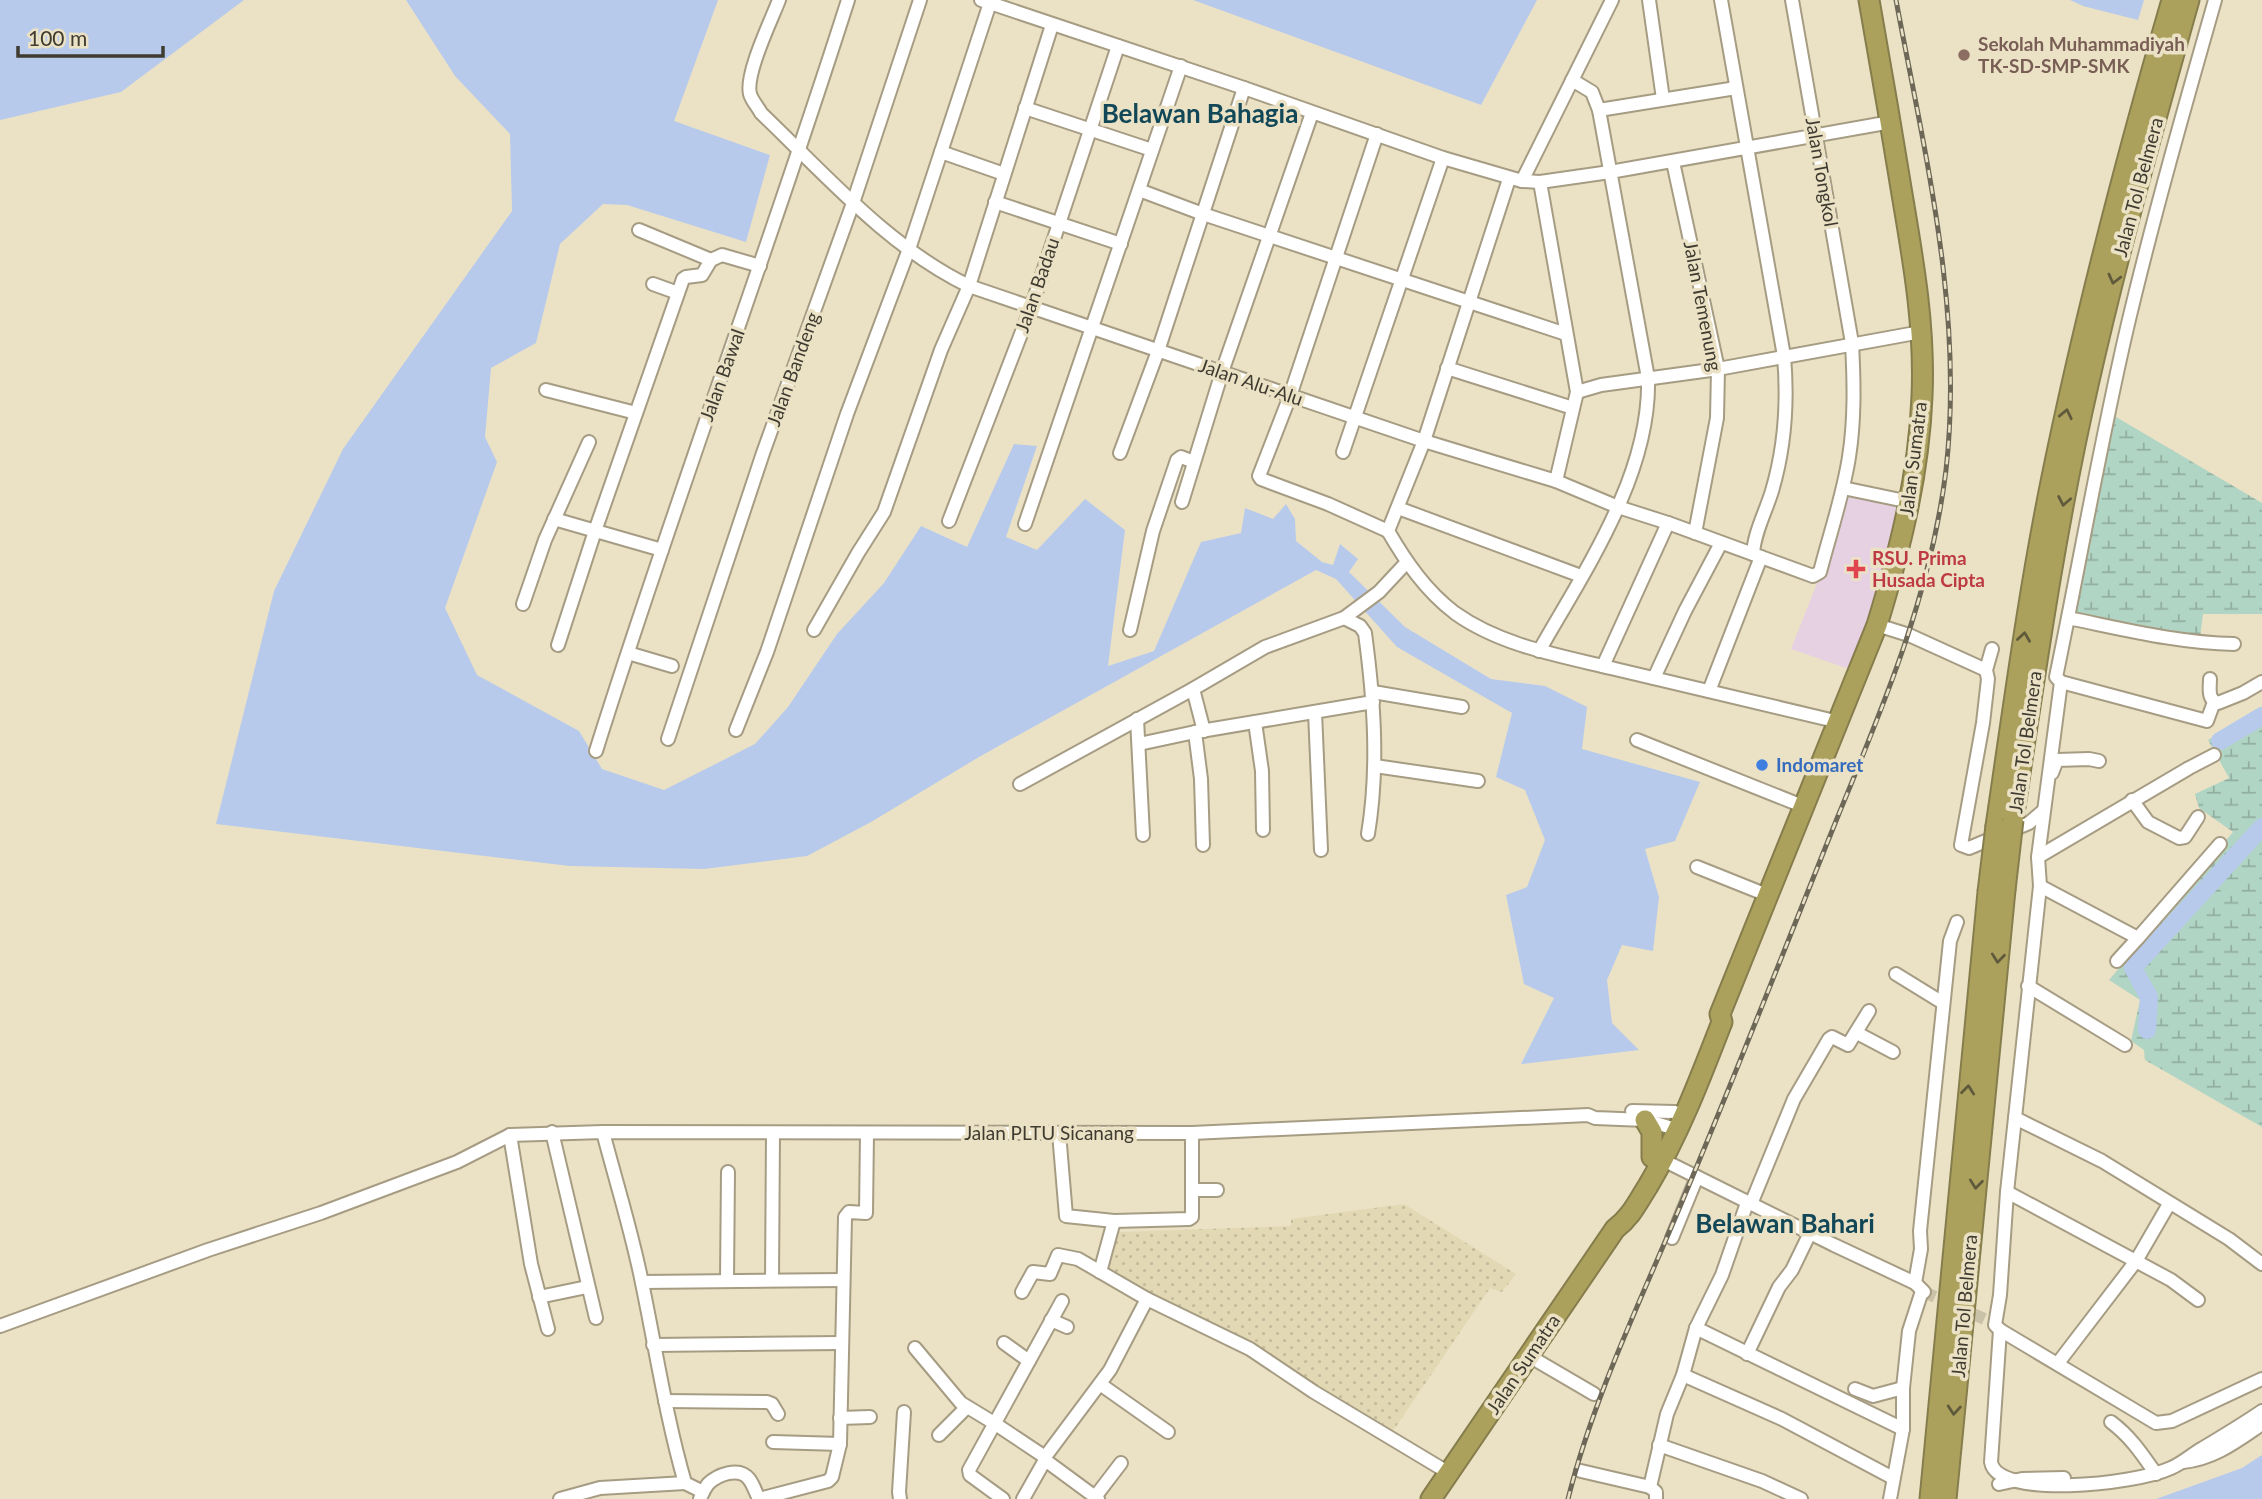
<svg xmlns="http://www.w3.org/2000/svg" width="2262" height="1499" font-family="Lato,sans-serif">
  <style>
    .medical { fill: #e5d1e1 }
    .wetland { fill: url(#wetland-marsh) }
    .sand { fill: url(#sand-dots) }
    .water { fill: #b7caeb }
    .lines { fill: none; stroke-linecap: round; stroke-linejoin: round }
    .river { stroke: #b7caeb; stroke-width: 18 }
    .minor-tunnel { stroke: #c9c1a8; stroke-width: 12; stroke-dasharray: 12 6; stroke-linecap: butt }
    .minor-casing { stroke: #a69c83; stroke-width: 16 }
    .highway-casing { stroke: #867d4d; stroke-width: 23 }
    .minor { stroke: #fff; stroke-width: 12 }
    .highway { stroke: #aca15c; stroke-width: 19 }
    .rail-casing { stroke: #6c6757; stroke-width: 5 }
    .rail { stroke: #ebe2c6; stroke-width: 2.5; stroke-dasharray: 8; stroke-linecap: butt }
    .highway-bridge-casing { stroke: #867d4d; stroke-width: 23; stroke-linecap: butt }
    .highway-bridge { stroke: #aca15c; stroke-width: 19 }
    .oneway { stroke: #605a3d }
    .education-dot { fill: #8d6e63; stroke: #ebe2c6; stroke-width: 2.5 }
    .health-dot { fill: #e0444e; stroke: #ebe2c6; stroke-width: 2.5 }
    .shop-dot { fill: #3f7fe0; stroke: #ebe2c6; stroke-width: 2.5 }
    .labels { text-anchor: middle; stroke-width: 7; stroke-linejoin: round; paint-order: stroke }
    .education-label { font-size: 19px; font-weight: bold; fill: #785e54; stroke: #ebe2c6; text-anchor: start }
    .street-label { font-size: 19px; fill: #3f3b30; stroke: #ebe2c6 }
    .health-label { font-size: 19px; font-weight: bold; fill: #be3a42; stroke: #ebe2c6; text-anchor: start }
    .shop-label { font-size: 19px; font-weight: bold; fill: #366cbe; stroke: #ebe2c6; text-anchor: start }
    .district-label { font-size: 26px; font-weight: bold; fill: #114757; stroke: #ebe2c6 }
  </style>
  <defs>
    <pattern id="wetland-marsh" width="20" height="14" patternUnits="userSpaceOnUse" patternTransform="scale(1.75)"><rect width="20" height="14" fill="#b1d5c4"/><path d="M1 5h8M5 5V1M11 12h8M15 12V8" fill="none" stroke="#91aea0"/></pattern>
    <pattern id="sand-dots" width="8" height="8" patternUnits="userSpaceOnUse" patternTransform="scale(1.75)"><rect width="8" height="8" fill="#e2d9b4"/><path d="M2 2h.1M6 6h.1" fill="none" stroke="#c3bb9b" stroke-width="1.8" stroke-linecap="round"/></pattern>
  </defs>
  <rect width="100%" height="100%" fill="#ebe2c6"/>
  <polygon class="medical" points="1843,488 1910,502 1852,670 1791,649 1818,581"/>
  <g class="wetland">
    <polygon points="2111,414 2262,503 2262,614 2203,614 2200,638 2161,636 2071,613"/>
    <polygon points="2262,707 2262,1127 2145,1060 2144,1050 2131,1041 2140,1000 2109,980 2233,832 2199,808 2195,794 2229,778 2208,740"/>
  </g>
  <polygon class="sand" points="1404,1204 1516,1274 1502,1292 1490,1288 1393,1431 1221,1331 1106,1274 1116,1232 1291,1226 1291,1219"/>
  <g class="water">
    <polygon points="0,0 244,0 121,92 0,120"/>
    <polygon points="406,0 718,0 674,121 770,155 746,242 627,205 603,204 560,244 536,343 491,368 485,437 497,462 445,608 477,675 579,731 602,769 664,790 755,744 788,707 837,634 884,583 921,526 967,547 1014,444 1037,446 1006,537 1037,550 1085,499 1125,530 1108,666 1154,651 1201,542 1241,533 1245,508 1273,519 1286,504 1295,519 1296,541 1322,562 1333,565 1340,544 1358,559 1349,572 1405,627 1491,679 1545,686 1587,707 1582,749 1700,782 1675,841 1645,849 1659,897 1653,951 1622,945 1607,980 1612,1023 1639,1050 1521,1064 1554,998 1524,984 1506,895 1527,887 1545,840 1525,790 1496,777 1512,713 1397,647 1336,579 1316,570 979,757 871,822 807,856 704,869 570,866 216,824 274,591 343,449 512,211 510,134 455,76"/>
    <polygon points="1193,0 1537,0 1481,105"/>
    <polygon points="2070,0 2144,0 2138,20 2083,6"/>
    <polygon points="2262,1455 2262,1499 2156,1499 2242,1468"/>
  </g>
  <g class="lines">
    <g class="river">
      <polyline points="2220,741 2262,716"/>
      <polyline points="2147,1030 2149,997 2133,968 2262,827"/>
    </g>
    <polyline class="minor-tunnel" points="1924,1292 1989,1321"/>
    <defs>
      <g id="minor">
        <path d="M779,0C771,21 745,74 750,94C752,101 758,107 761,113C826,175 888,247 969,286L1424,441L1556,481L1618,507L1668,523L1813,576L1820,572C1830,533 1843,496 1849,457C1855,419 1854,381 1852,343L1792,0"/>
        <polyline points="981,0 1244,88 1443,158 1522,181 1540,182 1610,172 1891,122"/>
        <polyline points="1649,0 1663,99"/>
        <path d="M1721,0L1784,356C1788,402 1785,447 1772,491C1766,511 1754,533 1753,554"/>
        <path d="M2215,0C2184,109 2153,218 2127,328C2100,444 2080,561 2056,677L2061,682L2038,857L2040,886L2007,1192L2000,1295L1995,1325L2000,1330L1991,1462C1997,1499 2134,1485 2171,1468C2183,1463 2192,1454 2203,1448C2223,1436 2243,1424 2262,1411"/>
        <polyline points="1025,108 1152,150"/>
        <polyline points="1599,110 1736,88"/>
        <polyline points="1377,134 1290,396 1259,476 1261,479 1328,504 1388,531"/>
        <polyline points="941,152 1004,174"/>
        <polyline points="1673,162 1718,369 1717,418 1695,533"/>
        <path d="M1509,179L1424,441L1388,531C1406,562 1426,591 1455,613C1501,646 1562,656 1615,669C1690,687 1764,704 1839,722"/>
        <polyline points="1522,181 1612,0"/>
        <polyline points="1540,182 1577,392 1556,481"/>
        <polyline points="1139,190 1203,214 1566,334"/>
        <polyline points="995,202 1121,244"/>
        <polyline points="639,230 711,260"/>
        <polyline points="653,284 678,293"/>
        <polyline points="1447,368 1573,408"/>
        <polyline points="546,390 636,413"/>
        <polyline points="1577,392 1601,385 1718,369 1921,332"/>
        <polyline points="1343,452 1443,158"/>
        <polyline points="1120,453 1158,351 1244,88"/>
        <polyline points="1843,488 1910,502"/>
        <polyline points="1182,502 1222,372 1312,113"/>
        <polyline points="1398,508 1581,576"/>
        <polyline points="554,519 662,550"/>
        <polyline points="949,521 1031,308 1118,46"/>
        <polyline points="1025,524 1181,66"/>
        <polyline points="523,604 545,540 589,442"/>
        <path d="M1344,618L1360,626L1365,633C1374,700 1379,767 1368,834"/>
        <path d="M2068,618C2123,629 2178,643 2234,644"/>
        <polyline points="1877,625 1909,635 1986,670"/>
        <polyline points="814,630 858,553 884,512 941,350 969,286 1052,25"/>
        <polyline points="1130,630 1153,531 1177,460 1181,457 1194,462"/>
        <polyline points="558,645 595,531 683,279 686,277 702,275 711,260 722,255 760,266"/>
        <polyline points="1992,649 1986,670 1988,679 1983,723 1961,845 1969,848 2029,823 2043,811"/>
        <path d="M1539,651C1585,570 1651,474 1648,378L1599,110L1592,92L1572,80"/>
        <polyline points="628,653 672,666"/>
        <polyline points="1603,666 1668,523"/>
        <polyline points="1654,678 1685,611 1721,543"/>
        <path d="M2210,679C2210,688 2207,700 2218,703L2243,693L2262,682"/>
        <polyline points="2061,682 2207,721 2214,702"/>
        <polyline points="1193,689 1204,731"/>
        <polyline points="1709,691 1761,557"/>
        <polyline points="1373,692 1462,707"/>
        <polyline points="1315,712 1321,850"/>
        <polyline points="1137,719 1143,835"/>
        <polyline points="1255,722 1262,771 1263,830"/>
        <polyline points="736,730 767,652 847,414 909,249 990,3"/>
        <polyline points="1195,732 1201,779 1203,845"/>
        <polyline points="668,739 763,453 853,203 920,0"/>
        <polyline points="1637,740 1805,807"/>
        <polyline points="1139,744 1195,732 1373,702"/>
        <path d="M596,751C675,499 768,252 848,0"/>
        <polyline points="1375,766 1478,781"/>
        <polyline points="2052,773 2057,760 2089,759 2099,761"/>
        <polyline points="1020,784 1193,689 1265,647 1344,618 1379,592 1407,562"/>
        <polyline points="2132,800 2148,822 2179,838 2185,837 2198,817"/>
        <polyline points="2038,857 2189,768 2214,755"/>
        <polyline points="1697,867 1767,895"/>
        <polyline points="2040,886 2138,938 2220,844"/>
        <polyline points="2117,961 2138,938"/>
        <polyline points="1896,974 1943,1003"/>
        <polyline points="2028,986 2125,1045"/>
        <polyline points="1857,1033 1893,1052"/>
        <polyline points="1632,1111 1675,1112 1685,1116"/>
        <polyline points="2015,1118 2102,1161 2229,1239 2262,1264"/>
        <polyline points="552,1132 596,1318"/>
        <path d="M603,1132C616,1182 632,1232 642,1283C656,1350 666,1417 685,1483L703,1492"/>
        <polyline points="1059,1133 1066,1216 1114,1221 1189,1219 1192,1217 1192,1133"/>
        <polyline points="510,1135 531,1264 548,1329"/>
        <polyline points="1663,1160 1834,1245 1915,1283 1924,1292"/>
        <polyline points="1193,1190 1217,1190"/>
        <polyline points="2007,1192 2171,1280 2198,1300"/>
        <polyline points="1751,1204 1794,1099 1829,1039 1832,1037 1848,1045 1869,1011"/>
        <polyline points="1672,1238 1697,1177"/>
        <polyline points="1100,1272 1114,1221"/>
        <polyline points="727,1280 728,1172"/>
        <polyline points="772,1280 773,1133"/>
        <polyline points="642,1282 842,1280"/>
        <polyline points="1915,1283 1921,1249 1920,1231 1950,941 1957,922"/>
        <polyline points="1022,1292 1033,1272 1050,1274 1058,1255 1078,1259 1147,1299 1250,1349 1314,1392 1449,1473"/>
        <polyline points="539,1297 587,1287"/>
        <polyline points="1051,1320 1067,1327"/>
        <polyline points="0,1326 208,1250 321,1213 457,1162 510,1135 603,1132 1192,1133 1588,1115 1595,1118 1645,1120 1679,1130"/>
        <polyline points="1696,1328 1903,1429"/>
        <polyline points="2000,1330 2156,1423 2172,1421 2262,1379"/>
        <polyline points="1004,1343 1029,1361"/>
        <polyline points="653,1345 841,1343"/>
        <polyline points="915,1348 961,1403 994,1423 1045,1457 1045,1460 1098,1499"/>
        <polyline points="1747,1354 1779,1287 1792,1270 1810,1233"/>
        <polyline points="1529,1356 1594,1394"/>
        <polyline points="2058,1363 2136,1261 2169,1204"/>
        <polyline points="1683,1375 1782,1419 1893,1478"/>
        <polyline points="1100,1384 1168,1432"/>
        <polyline points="1855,1389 1873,1396 1903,1388"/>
        <polyline points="665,1401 767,1402 772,1404 778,1414"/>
        <polyline points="840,1418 870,1417"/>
        <path d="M2111,1422C2131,1437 2142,1454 2156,1474"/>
        <polyline points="939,1435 967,1407"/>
        <polyline points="773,1442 840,1444"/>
        <polyline points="1659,1445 1762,1481 1801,1499"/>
        <polyline points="1045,1457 1110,1370 1147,1299"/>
        <path d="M2183,1462C2214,1459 2237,1441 2262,1424"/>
        <polyline points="1581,1471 1650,1487 1667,1414 1683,1375 1696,1328 1722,1275 1747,1203"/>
        <polyline points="1999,1484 2022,1479 2064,1478"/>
        <polyline points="1650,1487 1656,1492 1656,1499"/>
        <polyline points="1095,1497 1121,1463"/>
        <polyline points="560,1499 600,1488 685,1483"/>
        <path d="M700,1499C702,1494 705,1488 708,1484C717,1475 739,1466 749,1479C753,1484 756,1493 759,1499"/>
        <polyline points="759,1499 828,1481 832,1477 840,1444 845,1217 849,1212 866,1213 867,1133"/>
        <polyline points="900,1499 899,1492 904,1412"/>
        <polyline points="1003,1499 970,1475 969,1470 1062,1301"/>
        <polyline points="1023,1499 1045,1460"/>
        <polyline points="1890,1499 1903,1429 1903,1388 1909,1331 1922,1291"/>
      </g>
      <g id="highway">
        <path d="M2013,820C2035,674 2055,529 2088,385C2117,256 2153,128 2189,0"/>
        <path d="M1996,826C2013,711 2028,596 2051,482C2084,319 2126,159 2172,0"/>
        <polyline points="1645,1120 1652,1132 1652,1157"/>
        <path d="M1431,1499L1615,1229C1631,1217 1637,1203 1648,1186C1679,1134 1700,1079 1722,1022L1720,1014L1877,625C1900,550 1919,475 1922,396C1925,329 1914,265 1903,200C1892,133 1881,67 1869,0"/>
        <polyline points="1930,1499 1988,892"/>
        <polyline points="1946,1499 2005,890"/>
      </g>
    </defs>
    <use href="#minor" class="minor-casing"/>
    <use href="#highway" class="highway-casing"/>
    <use href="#minor" class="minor"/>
    <use href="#highway" class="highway"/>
    <defs>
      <path id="rail" d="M1568,1499C1594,1395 1643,1296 1684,1197C1737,1071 1787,943 1838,816C1885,702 1931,593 1946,470C1964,311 1925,155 1896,0"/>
    </defs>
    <use href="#rail" class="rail-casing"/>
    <use href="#rail" class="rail"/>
    <defs>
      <g id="highway-bridge">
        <polyline points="2005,890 2013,820"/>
        <polyline points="1988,892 1996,826"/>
      </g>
    </defs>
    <use href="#highway-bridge" class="highway-bridge-casing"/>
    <use href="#highway-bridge" class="highway-bridge"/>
  </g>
  <defs><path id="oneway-chevron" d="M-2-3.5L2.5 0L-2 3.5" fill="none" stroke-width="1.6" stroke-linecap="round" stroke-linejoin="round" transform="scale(1.75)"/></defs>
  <g class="oneway">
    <use href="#oneway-chevron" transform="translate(2114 279) rotate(104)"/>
    <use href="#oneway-chevron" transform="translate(2066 414) rotate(-78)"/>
    <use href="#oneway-chevron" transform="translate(2064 501) rotate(101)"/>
    <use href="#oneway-chevron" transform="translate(2024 637) rotate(-82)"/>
    <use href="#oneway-chevron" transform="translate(1998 958) rotate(96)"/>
    <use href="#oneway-chevron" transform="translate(1968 1090) rotate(-84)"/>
    <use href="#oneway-chevron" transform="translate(1976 1184) rotate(96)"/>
    <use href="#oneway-chevron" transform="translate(1954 1410) rotate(95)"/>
  </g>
  <circle class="education-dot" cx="1964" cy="55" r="7"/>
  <path class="health-dot" d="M1852.5 558.5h7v7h7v7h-7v7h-7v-7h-7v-7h7z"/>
  <circle class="shop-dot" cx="1762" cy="765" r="7"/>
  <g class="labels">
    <g class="education-label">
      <text x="1978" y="51">Sekolah Muhammadiyah<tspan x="1978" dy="22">TK-SD-SMP-SMK</tspan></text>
    </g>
    <g class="street-label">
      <text transform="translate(1822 172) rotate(80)" y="7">Jalan Tongkol</text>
      <text transform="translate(2138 187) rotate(-75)" y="7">Jalan Tol Belmera</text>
      <text transform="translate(1037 285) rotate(-71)" y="7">Jalan Badau</text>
      <text transform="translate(1703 306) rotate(79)" y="7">Jalan Temenung</text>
      <text transform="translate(793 369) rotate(-70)" y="7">Jalan Bandeng</text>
      <text transform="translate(722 375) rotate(-70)" y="7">Jalan Bawal</text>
      <text transform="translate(1251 382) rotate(19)" y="7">Jalan Alu-Alu</text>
      <text transform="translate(1913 459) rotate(-83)" y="7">Jalan Sumatra</text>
      <text transform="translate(2025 742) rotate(-82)" y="7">Jalan Tol Belmera</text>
      <text x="1049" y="1140">Jalan PLTU Sicanang</text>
      <text transform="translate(1964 1306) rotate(-85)" y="7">Jalan Tol Belmera</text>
      <text transform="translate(1523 1364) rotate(-56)" y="7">Jalan Sumatra</text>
    </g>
    <g class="health-label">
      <text x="1872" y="565">RSU. Prima<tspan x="1872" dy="22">Husada Cipta</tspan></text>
    </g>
    <g class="shop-label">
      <text x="1776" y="772">Indomaret</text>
    </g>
    <g class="district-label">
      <text x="1200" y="123">Belawan Bahagia</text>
      <text x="1785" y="1233">Belawan Bahari</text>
    </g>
  </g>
  <path d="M18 46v10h145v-10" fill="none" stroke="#3f3b30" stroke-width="3.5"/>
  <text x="28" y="46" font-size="21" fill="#3f3b30" stroke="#ebe2c6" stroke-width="5" paint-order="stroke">100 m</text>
</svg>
